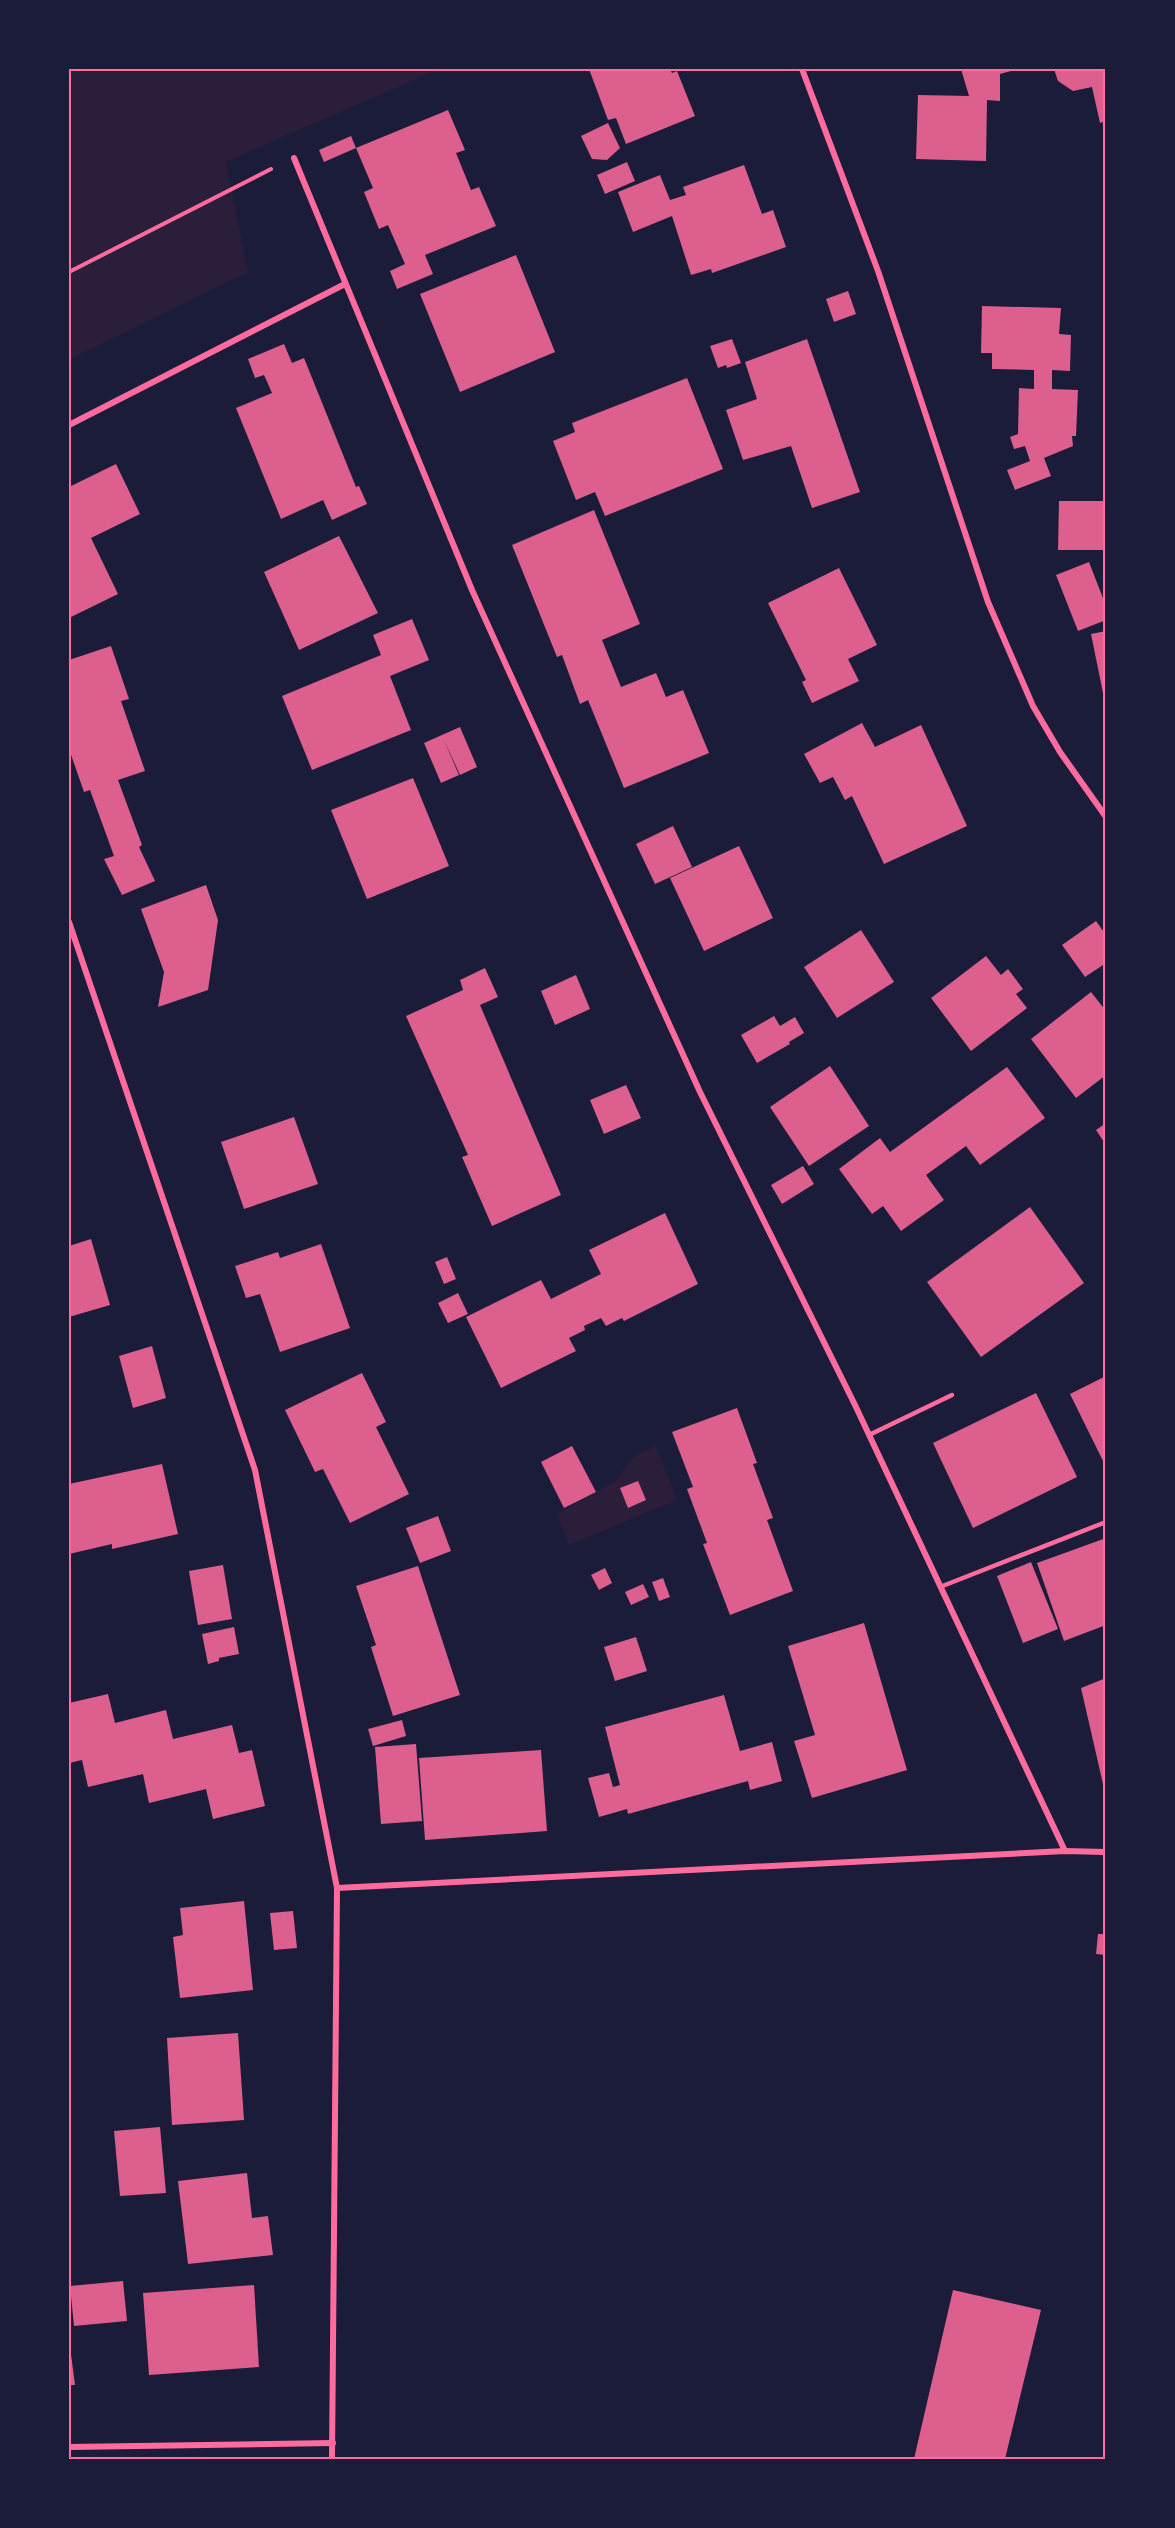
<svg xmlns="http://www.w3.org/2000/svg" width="1175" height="2528" font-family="Quicksand,sans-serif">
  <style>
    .green { fill: #2a1e3b }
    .building { fill: #dd5f8e }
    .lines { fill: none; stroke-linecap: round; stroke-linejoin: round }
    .path { stroke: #ff6b9d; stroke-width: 4 }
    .service { stroke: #ff6b9d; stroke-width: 4.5 }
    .minor { stroke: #ff6b9d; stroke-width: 6 }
    .neatline { fill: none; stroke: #ff6b9d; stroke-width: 2 }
  </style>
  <rect width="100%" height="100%" fill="#1b1b3a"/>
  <g class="green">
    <polygon points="69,69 439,69 226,162 248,272 69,360"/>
    <polygon points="656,1446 677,1500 569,1545 557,1514 615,1482 634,1456"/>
  </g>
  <g class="building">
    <polygon points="589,69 670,69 672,73 677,71 695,116 626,144 616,118 608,120"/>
    <polygon points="961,69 1010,69 1011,71 1000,74 1000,101 987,100 986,161 916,159 918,95 969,96"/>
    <polygon points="1054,69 1106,69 1106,121 1100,123 1092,87 1073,91 1058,81"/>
    <polygon points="448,110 465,150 456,153 471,190 479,187 496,226 425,255 433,274 397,289 390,271 405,264 388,225 379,229 364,192 373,188 356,148 324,162 319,150 351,136 356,148"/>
    <polygon points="608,123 620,148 607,160 592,159 581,136"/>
    <polygon points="627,162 635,181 605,194 597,175"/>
    <polygon points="744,165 762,214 773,210 786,247 712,273 711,269 691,275 672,216 633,232 618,192 660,175 670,200 686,195 683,187"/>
    <polygon points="516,255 555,352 460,392 420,294"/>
    <polygon points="848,291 856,314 834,322 826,299"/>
    <polygon points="982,306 1061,308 1059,334 1071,335 1070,371 1052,370 1052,389 1078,390 1076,436 1072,436 1073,446 1044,458 1051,476 1015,490 1007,470 1030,461 1025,446 1014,449 1010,437 1018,434 1019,388 1034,389 1034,370 992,369 992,353 981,353"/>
    <polygon points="732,339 741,363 727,368 726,365 718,368 710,346"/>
    <polygon points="807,339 860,492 812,508 791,446 743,460 726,410 757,399 745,362"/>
    <polygon points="284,344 292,363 304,358 356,487 359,486 367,504 332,520 323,500 281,519 236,408 272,393 264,375 255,378 248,359"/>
    <polygon points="687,378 723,469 605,516 595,492 576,500 553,441 575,432 572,423"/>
    <polygon points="116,464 140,514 91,538 118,594 69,618 69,487"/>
    <polygon points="1059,501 1106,501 1106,550 1058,550"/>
    <polygon points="594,510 640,624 602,640 621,687 656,673 666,697 683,690 709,753 624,788 588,700 580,704 562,655 557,657 512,545"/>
    <polygon points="339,536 378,613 299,650 264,572"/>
    <polygon points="1089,562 1106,606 1106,620 1078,631 1056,575"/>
    <polygon points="839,568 877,645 848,659 859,681 812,703 802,682 806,680 768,603"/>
    <polygon points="412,619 429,660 390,676 411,730 312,770 282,696 381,655 373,635"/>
    <polygon points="1106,631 1106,693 1103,693 1091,634"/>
    <polygon points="111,646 129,699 121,701 145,771 118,780 142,845 139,847 155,881 122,895 104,859 114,856 90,790 84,792 69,749 69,660"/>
    <polygon points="862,723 875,747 921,725 967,826 884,864 852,796 845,800 833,777 820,783 804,754"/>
    <polygon points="460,727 477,767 460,775 443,738 459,775 441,783 424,743"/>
    <polygon points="413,778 449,866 367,899 331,810"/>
    <polygon points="673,826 692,867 655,884 636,844"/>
    <polygon points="739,846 773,918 704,951 670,878"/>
    <polygon points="206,885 218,920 208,990 158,1007 164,972 141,909"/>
    <polygon points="1096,921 1106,935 1106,963 1085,977 1062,945"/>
    <polygon points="861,930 894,982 837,1018 804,967"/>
    <polygon points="986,956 1001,975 1008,969 1023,989 1016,994 1027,1008 971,1051 931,998"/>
    <polygon points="485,968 498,997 480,1005 561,1195 492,1226 462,1157 468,1155 406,1016 463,990 460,980"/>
    <polygon points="576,975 590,1009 555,1025 541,991"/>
    <polygon points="1091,992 1106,1011 1106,1075 1076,1098 1031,1039"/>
    <polygon points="774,1016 780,1026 795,1017 804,1033 789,1042 790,1044 757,1063 741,1035"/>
    <polygon points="830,1066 869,1126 809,1166 770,1107"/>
    <polygon points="1007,1067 1045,1118 980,1165 966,1146 926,1175 944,1200 901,1231 883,1206 872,1214 839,1169 880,1138 890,1152"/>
    <polygon points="626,1085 641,1118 604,1134 590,1100"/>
    <polygon points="294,1117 318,1184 244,1209 221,1142"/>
    <polygon points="1106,1123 1106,1145 1096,1130"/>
    <polygon points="803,1166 814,1184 782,1204 771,1185"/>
    <polygon points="1030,1207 1084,1283 981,1357 927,1282"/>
    <polygon points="665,1213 698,1284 624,1321 622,1318 606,1326 601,1318 584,1326 585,1330 569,1338 576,1351 501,1388 466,1317 541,1280 551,1299 601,1274 589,1250"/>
    <polygon points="91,1239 110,1305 69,1317 69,1246"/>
    <polygon points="321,1244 350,1328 280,1352 260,1294 246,1298 235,1266 278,1252 280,1258"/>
    <polygon points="447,1257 456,1279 444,1284 435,1262"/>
    <polygon points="458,1293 468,1314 448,1323 438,1303"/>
    <polygon points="152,1346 166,1398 133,1408 119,1356"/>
    <polygon points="362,1373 386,1422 376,1427 409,1494 350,1523 323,1469 315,1472 285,1410"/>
    <polygon points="1106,1376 1106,1467 1070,1394"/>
    <polygon points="1036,1393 1077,1477 973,1528 933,1443"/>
    <polygon points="737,1408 757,1463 753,1464 773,1518 767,1520 793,1591 730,1615 703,1544 707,1543 687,1489 693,1487 672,1432"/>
    <polygon points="572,1446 596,1492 564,1508 541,1462"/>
    <polygon points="162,1464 178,1534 112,1549 112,1544 69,1554 69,1484"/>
    <polygon points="638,1481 646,1500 628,1508 620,1488"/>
    <polygon points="438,1516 451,1551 420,1563 406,1528"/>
    <polygon points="1106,1538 1106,1625 1064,1641 1037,1563"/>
    <polygon points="1031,1562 1058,1629 1023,1643 997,1576"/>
    <polygon points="223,1565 232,1619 198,1625 189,1571"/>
    <polygon points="418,1566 460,1695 393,1716 371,1647 376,1645 356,1586"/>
    <polygon points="605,1568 612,1583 599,1590 591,1575"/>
    <polygon points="663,1578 670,1597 659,1601 652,1582"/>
    <polygon points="643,1584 649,1597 631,1605 625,1592"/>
    <polygon points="864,1623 907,1770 812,1798 794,1741 815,1735 788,1646"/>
    <polygon points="234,1627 239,1654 219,1658 219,1661 208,1664 202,1634"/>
    <polygon points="636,1637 647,1671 615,1681 604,1647"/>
    <polygon points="1106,1678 1106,1784 1103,1784 1081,1688"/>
    <polygon points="108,1694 115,1723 166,1710 173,1739 232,1725 239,1753 252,1750 265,1806 213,1819 206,1789 149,1803 143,1774 88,1787 82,1760 69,1763 69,1703"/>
    <polygon points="724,1695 740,1751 772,1742 782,1781 750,1790 748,1781 628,1814 627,1809 599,1817 588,1778 609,1773 613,1787 620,1785 605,1727"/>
    <polygon points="402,1720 406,1736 373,1746 368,1729"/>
    <polygon points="416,1744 422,1821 381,1824 375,1747"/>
    <polygon points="541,1750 547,1831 425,1840 419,1758"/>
    <polygon points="244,1901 253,1990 180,1998 173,1937 183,1935 180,1908"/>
    <polygon points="293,1911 297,1948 274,1950 270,1913"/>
    <polygon points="1098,1934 1106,1934 1106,1955 1096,1954"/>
    <polygon points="238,2033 244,2120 172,2125 167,2038"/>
    <polygon points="160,2127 166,2193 120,2196 114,2131"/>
    <polygon points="247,2173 252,2218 268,2216 273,2255 188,2264 178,2181"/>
    <polygon points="123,2281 127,2321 74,2326 70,2286"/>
    <polygon points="254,2285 259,2367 149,2375 143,2293"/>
    <polygon points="953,2290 1041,2310 1005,2459 914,2459"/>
    <polygon points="69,2339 75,2385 69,2385"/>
  </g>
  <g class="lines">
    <polyline class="path" points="69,272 271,169"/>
    <g class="service">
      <polyline points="869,1435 952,1395"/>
      <polyline points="940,1587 1106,1522"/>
    </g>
    <g class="minor">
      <polyline points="802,69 878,271 988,602 1033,706 1060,752 1106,817"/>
      <polyline points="294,158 472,590 700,1092 855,1405 1065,1851"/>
      <polyline points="69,425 345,284"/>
      <polyline points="69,922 255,1470 337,1888 332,2459"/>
      <polyline points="337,1888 1065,1851 1106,1852"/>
      <polyline points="69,2447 333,2443"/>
    </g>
  </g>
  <rect width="1175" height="2528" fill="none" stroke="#1b1b3a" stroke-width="141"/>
  <rect x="70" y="70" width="1034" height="2388" class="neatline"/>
</svg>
